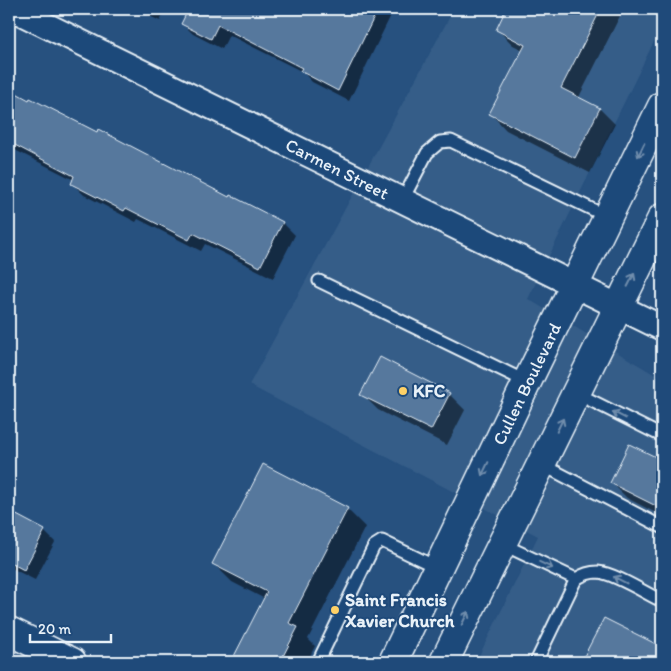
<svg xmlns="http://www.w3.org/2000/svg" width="671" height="671" font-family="Itim,sans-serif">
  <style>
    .built { fill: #355d88 }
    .shadow { fill: #0007 }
    .building { fill: #57789d; stroke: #e8f1f8 }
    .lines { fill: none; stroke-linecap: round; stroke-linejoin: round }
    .lane-casing { stroke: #e8f1f8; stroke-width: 15 }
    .street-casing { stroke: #e8f1f8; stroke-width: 28 }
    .secondary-casing { stroke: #e8f1f8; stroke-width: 31 }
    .primary-casing { stroke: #e8f1f8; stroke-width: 31 }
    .lane { stroke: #1f4a7a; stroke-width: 11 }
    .street { stroke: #1f4a7a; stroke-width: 24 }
    .secondary { stroke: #1f4a7a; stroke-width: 28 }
    .primary { stroke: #1f4a7a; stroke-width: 28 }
    .oneway { stroke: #6f8dac }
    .poi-dot { fill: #ffd166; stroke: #1f4a7a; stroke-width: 2 }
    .labels { text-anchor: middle; stroke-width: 4; stroke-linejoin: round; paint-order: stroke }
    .street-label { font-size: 18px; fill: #e8f1f8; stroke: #1f4a7a }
    .poi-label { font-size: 18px; font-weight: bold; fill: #e8f1f8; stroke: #1f4a7a; text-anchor: start }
  </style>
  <rect width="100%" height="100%" fill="#27517f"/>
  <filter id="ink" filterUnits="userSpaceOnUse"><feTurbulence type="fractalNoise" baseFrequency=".02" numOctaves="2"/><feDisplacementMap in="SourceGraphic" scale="10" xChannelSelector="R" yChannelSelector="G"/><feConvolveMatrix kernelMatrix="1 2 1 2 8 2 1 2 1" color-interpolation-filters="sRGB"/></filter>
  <g filter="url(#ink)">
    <polygon class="built" points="454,9 662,9 662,25 528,299 662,379 662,662 476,662 538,536 249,385"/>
    <g class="shadow">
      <polygon points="135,9 166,9 160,21"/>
      <polygon points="190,9 394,9 349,101 312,82 303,72 229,35 222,49 193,34 182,23"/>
      <polygon points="508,9 619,9 622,12 579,97 600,109 615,124 590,173 506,130 491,114 523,50 513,45 497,29"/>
      <polygon points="9,90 283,223 295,235 273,278 205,244 201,251 138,219 136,222 84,195 72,183 74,180 9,147"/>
      <polygon points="362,394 449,394 465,410 447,445 378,410"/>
      <polygon points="630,445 662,462 662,516 627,498 611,482"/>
      <polygon points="347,509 365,527 308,639 315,646 307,662 240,662 235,658 265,599 232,582 214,564"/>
      <polygon points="9,513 44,531 55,542 35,580 9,567"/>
      <polygon points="604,619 662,648 662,662 583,662"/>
    </g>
    <g class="building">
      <polygon points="186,9 378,9 338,91 300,71 302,68 218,25 211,39 181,24 188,10"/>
      <polygon points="506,9 601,9 561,88 600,108 575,158 489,114 525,45 496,30"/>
      <polygon points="9,89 29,100 30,98 97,132 98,129 229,197 230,195 283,222 260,267 193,233 189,240 126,208 124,211 71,184 74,176 9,142"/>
      <polygon points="380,357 450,393 431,430 360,395"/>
      <polygon points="629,444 662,460 662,509 610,483"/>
      <polygon points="263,464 348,508 289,623 298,627 280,662 231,662 267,592 212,564"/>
      <polygon points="9,511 45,530 24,570 9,562"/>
      <polygon points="604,618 662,647 662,662 581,662"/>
    </g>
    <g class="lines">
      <defs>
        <g id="lane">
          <polyline points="402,201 427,153 440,142 451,141 608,217"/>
          <polyline points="319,281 527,382"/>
          <polyline points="576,393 662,436"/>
          <polyline points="541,464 662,527"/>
          <polyline points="502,544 576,579 536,662"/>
          <path d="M576,579C582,575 590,572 598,572C614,573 647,594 662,601"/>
          <polyline points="318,662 374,546 382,541 438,568"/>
        </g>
        <polyline id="street" points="13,9 662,328"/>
        <polyline id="secondary" points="9,631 72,662"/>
        <g id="primary">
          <polyline points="393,662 527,382 662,106"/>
          <polyline points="444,662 662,218"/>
        </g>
      </defs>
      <use href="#lane" class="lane-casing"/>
      <use href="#street" class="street-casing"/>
      <use href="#secondary" class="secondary-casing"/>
      <use href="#primary" class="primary-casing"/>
      <use href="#lane" class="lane"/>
      <use href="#street" class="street"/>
      <use href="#secondary" class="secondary"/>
      <use href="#primary" class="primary"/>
    </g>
    <defs><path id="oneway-shaft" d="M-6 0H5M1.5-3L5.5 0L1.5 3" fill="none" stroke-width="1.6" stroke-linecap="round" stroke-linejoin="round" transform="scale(1.25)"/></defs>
    <g class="oneway">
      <use href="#oneway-shaft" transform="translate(641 150) rotate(116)"/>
      <use href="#oneway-shaft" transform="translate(631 280) rotate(-63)"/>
      <use href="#oneway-shaft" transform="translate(619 415) rotate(-153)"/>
      <use href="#oneway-shaft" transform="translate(560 425) rotate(-64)"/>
      <use href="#oneway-shaft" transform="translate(485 469) rotate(116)"/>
      <use href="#oneway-shaft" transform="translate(546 565) rotate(25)"/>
      <use href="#oneway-shaft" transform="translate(620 580) rotate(-153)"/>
      <use href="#oneway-shaft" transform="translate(465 618) rotate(-64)"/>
    </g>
  </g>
  <g class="poi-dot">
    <circle cx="403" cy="391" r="5"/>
    <circle cx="335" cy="610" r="5"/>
  </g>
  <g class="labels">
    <g class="street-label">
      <text transform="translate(337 169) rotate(27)" y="6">Carmen Street</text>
      <text transform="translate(527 384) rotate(-64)" y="6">Cullen Boulevard</text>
    </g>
    <g class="poi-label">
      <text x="413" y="397">KFC</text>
      <text x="345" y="606">Saint Francis<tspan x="345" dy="21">Xavier Church</tspan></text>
    </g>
  </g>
  <rect width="671" height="671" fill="none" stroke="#1f4a7a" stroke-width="30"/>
  <rect x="15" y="15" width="641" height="641" fill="none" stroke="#e8f1f8" stroke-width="2" filter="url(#ink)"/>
  <path d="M30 634v8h81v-8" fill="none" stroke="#e8f1f8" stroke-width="2.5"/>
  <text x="38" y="634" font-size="15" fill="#e8f1f8" stroke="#1f4a7a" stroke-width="4" paint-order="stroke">20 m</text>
</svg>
